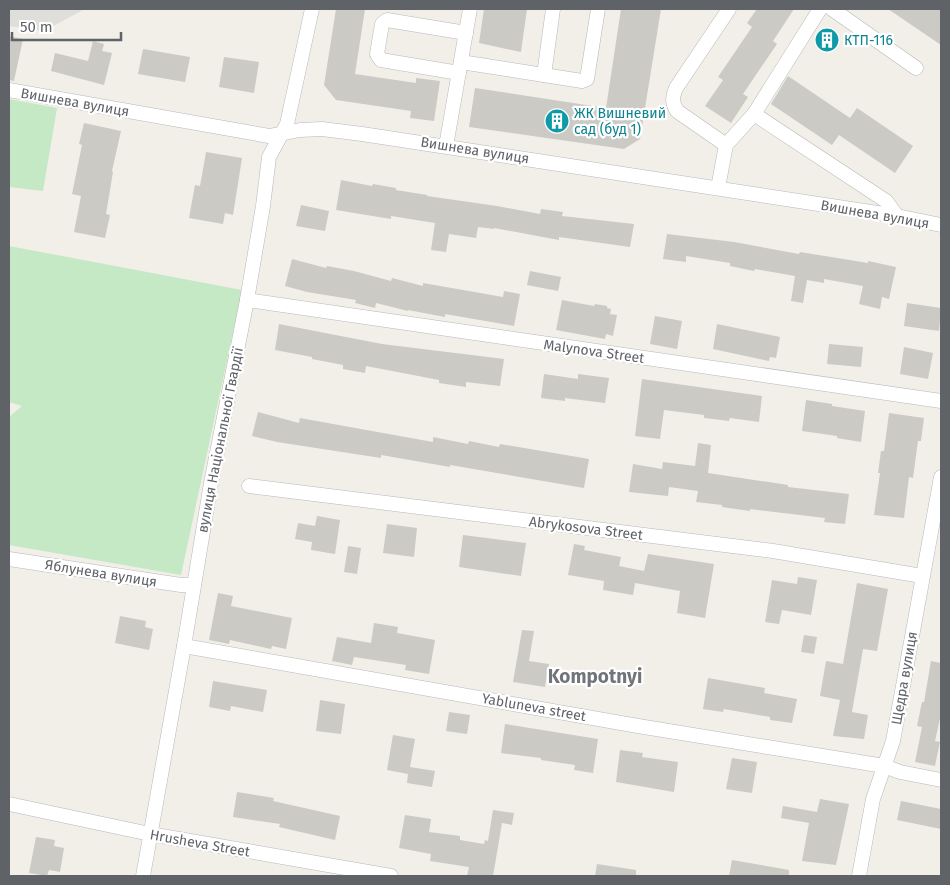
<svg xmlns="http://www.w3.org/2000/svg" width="950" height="885" font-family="'Fira Sans',sans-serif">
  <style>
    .industrial { fill: #e0deda }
    .green { fill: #c5e8c5 }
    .building { fill: #cccac5 }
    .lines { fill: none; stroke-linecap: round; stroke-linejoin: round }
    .minor-casing { stroke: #b5b8bc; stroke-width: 15 }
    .minor { stroke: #fff; stroke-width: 14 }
    .labels { text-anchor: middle; stroke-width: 4.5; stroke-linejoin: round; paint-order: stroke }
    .culture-label { font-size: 14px; fill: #0d838f; stroke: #fff; text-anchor: start }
    .street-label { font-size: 14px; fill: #5f6368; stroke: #fff }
    .district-label { font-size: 19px; font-weight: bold; fill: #70757a; stroke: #fff }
  </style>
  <rect width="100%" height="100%" fill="#f1efe8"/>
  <polygon class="industrial" points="9,9 85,9 44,31 9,26"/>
  <g class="green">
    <polygon points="9,99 57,108 43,191 9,187"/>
    <polygon points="9,246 242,290 181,575 9,545 9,417 22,406 9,402"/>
  </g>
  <g class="building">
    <polygon points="336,9 365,9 355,74 416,83 416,78 440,81 434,121 410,118 411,111 336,100 324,85"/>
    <polygon points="484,9 527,9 521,52 479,43"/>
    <polygon points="621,9 661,9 640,139 624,149 469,127 475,88 606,108"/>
    <polygon points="757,9 794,9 773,41 777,44 743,94 748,97 731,123 705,106 723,80 718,77 752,27 747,23"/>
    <polygon points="888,9 941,9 941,45"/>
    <polygon points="9,36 23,39 14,81 9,80"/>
    <polygon points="93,41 104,44 102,51 112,53 104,85 51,71 55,53 88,61"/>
    <polygon points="143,49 190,57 185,82 138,74"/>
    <polygon points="224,57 259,62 254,93 219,87"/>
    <polygon points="788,76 850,118 857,108 913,146 895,173 839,135 832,145 771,104"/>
    <polygon points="84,123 121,131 112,171 113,172 106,214 110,215 105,238 74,232 81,196 72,194 82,145 79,144"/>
    <polygon points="206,152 242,158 233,215 225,213 223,224 189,218 195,185 200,186"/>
    <polygon points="341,180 372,186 373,184 396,188 396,190 427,195 427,196 497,206 540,214 541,209 563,212 562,216 634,224 630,247 559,237 559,240 494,228 494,229 478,227 476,238 449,234 446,252 431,250 435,223 391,216 391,219 336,210"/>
    <polygon points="301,205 329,211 325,231 296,226"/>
    <polygon points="667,234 734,242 799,254 800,252 868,263 868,261 896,267 889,299 882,297 880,309 859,304 863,286 824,279 824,283 807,280 803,303 791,301 795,276 755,269 754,271 730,266 730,263 686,256 686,262 663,259"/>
    <polygon points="292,259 326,268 327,266 354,271 391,281 392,278 423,286 423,283 503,297 504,291 520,294 514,326 445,314 445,317 408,310 408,311 376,303 375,308 355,303 356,300 307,292 285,286"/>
    <polygon points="530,271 561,277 558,291 527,285"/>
    <polygon points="562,300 594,306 595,304 607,306 607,308 611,309 610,314 617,315 613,336 606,334 605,339 556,330"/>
    <polygon points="907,303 941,308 939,331 904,326"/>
    <polygon points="655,316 682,321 677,349 650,344"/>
    <polygon points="279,324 382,344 504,359 500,386 466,382 466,387 439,383 439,380 366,366 365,373 343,369 343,365 312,359 312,357 275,350"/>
    <polygon points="717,324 780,337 776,358 770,357 769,361 713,349"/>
    <polygon points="829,344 863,347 861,367 827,364"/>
    <polygon points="904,347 933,353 928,379 900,374"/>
    <polygon points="544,374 578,379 578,374 609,378 605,403 565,398 565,401 541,398"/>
    <polygon points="642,379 762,396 759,422 730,418 729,421 704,418 704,415 664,410 660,439 635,436"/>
    <polygon points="806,400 832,404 832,406 865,411 861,442 837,438 837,436 802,431"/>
    <polygon points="258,412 299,423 300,418 433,442 433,437 468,444 469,441 499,447 500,444 589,459 584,488 450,465 450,467 381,455 381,458 277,442 252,436"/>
    <polygon points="889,413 924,418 921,441 918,441 913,478 909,477 904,518 874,515 880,473 878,473 881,451 884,451"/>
    <polygon points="698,443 711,445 708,473 788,485 788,487 849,494 845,524 824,522 825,518 750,509 750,511 722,507 722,505 696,502 698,491 669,487 668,496 629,492 633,464 662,469 663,462 695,466"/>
    <polygon points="317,516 340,520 335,554 311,550 312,542 295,539 298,523 315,526"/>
    <polygon points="387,524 417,528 414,557 383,553"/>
    <polygon points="463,535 526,543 521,576 459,567"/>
    <polygon points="574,544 585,546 584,550 621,557 619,566 644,571 648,554 714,564 705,618 677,613 680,591 635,583 633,595 603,590 604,581 568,575"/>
    <polygon points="348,546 361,548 357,574 344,572"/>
    <polygon points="798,577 817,580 811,615 782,610 779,624 765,622 772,580 797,584"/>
    <polygon points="857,583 888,589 877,651 863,649 852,712 868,715 864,739 833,736 840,700 820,696 826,661 843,664"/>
    <polygon points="218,593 233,596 231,606 292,618 286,649 272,646 271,649 230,640 229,644 209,640"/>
    <polygon points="120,616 146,621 145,627 153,629 149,650 115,643"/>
    <polygon points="374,623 398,627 397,633 435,640 429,674 405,670 406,665 354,657 352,665 332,661 337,637 371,643"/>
    <polygon points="522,630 534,631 529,661 549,664 545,687 513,682"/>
    <polygon points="804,635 817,637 814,654 801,652"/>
    <polygon points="931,661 941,663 941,714 935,741 940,742 935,766 915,762 922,727 917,726 922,702 924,702"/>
    <polygon points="708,678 765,688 764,693 797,699 792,723 770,720 770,717 724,709 723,712 703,709"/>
    <polygon points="213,681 267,690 263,712 231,706 230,711 209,707"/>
    <polygon points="320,700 345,704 341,734 316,731"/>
    <polygon points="449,712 470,715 467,734 446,731"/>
    <polygon points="505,724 598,739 593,773 574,770 575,765 541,760 541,758 501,753"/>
    <polygon points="393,735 415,739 410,767 435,771 432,787 407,783 408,774 387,770"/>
    <polygon points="620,750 643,753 642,757 678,762 674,792 616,782"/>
    <polygon points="732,758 757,762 752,793 726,789"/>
    <polygon points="237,792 274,798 273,801 340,816 335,840 279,827 280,824 233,817"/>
    <polygon points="820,799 849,804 836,865 802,861 809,823 781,818 783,806 817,812"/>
    <polygon points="901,801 941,809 941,829 897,820"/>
    <polygon points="493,810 514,813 512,825 502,823 493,876 467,876 469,867 430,861 431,854 399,848 405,815 431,819 429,832 460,836 460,840 484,844 485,840 488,841"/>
    <polygon points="36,837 55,840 54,846 64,848 60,872 49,870 47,876 29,873"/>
    <polygon points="732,860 789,870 789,876 729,876"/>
    <polygon points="597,864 636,870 636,876 595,876"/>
  </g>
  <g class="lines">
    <defs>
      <g id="minor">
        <path d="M729,9L676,88C672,98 672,103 677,111L726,145L754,114L886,201L897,216"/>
        <polyline points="832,9 916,68"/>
        <polyline points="461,62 582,81 587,79 598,9"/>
        <polyline points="459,73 381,60 377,54 382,24 387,20 466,33"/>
        <polyline points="544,75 553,9"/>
        <polyline points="9,90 269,136 300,130 322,129 362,134 897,216 941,225"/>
        <polyline points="754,114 820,9"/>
        <polyline points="446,146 470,9"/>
        <polyline points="718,188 726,145"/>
        <polyline points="247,300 941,401"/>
        <polyline points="249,486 773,551 922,576"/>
        <polyline points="9,559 181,585 194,585"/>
        <polyline points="184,646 638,726 884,766 900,772 941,780"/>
        <polyline points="9,804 150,834 391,876"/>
        <polyline points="143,876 184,646 211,483 247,300 263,206 269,157 287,124 312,9"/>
        <polyline points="859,876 873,799 893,741 941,477"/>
      </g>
    </defs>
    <use href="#minor" class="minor-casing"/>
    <use href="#minor" class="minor"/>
  </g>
  <defs>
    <symbol id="building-disc" viewBox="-11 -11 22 22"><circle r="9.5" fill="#0f9aa8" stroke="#fff"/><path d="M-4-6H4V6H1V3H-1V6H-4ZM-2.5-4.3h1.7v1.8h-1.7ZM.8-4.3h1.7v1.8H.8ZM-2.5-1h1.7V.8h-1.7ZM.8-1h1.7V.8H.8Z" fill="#fff"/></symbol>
  </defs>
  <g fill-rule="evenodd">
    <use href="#building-disc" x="813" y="26" width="28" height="28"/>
    <use href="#building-disc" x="543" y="107" width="28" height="28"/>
  </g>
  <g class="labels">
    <g class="culture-label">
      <text x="844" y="45">КТП-116</text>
      <text x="574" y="118">ЖК Вишневий<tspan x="574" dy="16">сад (буд 1)</tspan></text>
    </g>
    <g class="street-label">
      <text transform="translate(75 102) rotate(10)" y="5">Вишнева вулиця</text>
      <text transform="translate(475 150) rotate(9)" y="5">Вишнева вулиця</text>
      <text transform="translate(875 214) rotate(10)" y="5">Вишнева вулиця</text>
      <text transform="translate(594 351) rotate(8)" y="5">Malynova Street</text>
      <text transform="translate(220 440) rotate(-79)" y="5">вулиця Національної Гвардії</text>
      <text transform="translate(586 528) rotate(7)" y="5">Abrykosova Street</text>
      <text transform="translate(101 573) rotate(9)" y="5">Яблунева вулиця</text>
      <text transform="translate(904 678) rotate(-80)" y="5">Щедра вулиця</text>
      <text transform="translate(534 707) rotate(10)" y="5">Yabluneva street</text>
      <text transform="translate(200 843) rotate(10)" y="5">Hrusheva Street</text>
    </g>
    <g class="district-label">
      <text x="595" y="683">Kompotnyi</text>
    </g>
  </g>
  <rect width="950" height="885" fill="none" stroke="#5f6368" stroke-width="20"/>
  <path d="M12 32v8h109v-8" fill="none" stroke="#5f6368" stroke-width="2.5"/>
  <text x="20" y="32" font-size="15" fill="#5f6368" stroke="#ffffff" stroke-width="4" paint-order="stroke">50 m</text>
</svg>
